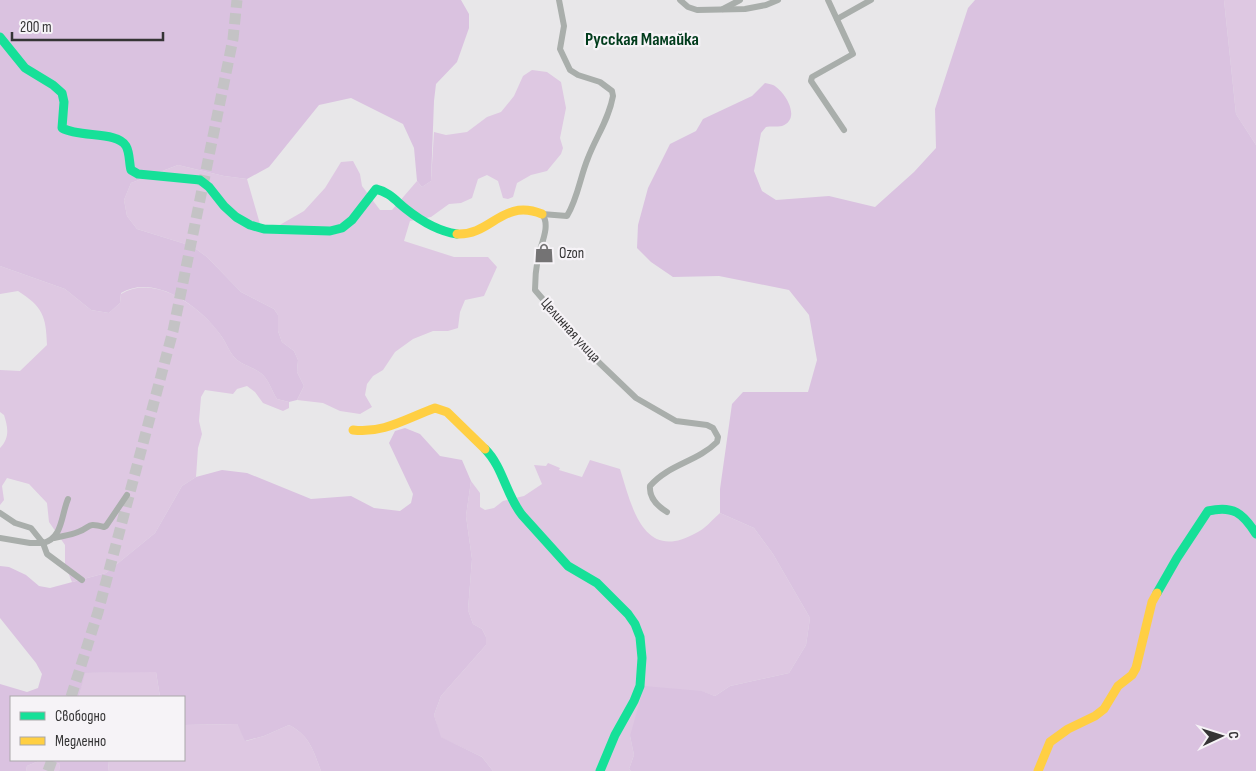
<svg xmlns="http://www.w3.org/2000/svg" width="1256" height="771" font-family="'Sofia Sans Condensed',sans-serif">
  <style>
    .green { fill: #dec8e2 }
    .forest { fill: #dac2e0 }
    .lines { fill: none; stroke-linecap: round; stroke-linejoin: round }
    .highway-tunnel { stroke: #c4c3c5; stroke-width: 11; stroke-dasharray: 11 5.5; stroke-linecap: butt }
    .street { stroke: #a9aeab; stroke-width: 6 }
    .fast { stroke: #16e098; stroke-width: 9 }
    .slow { stroke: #ffcf43; stroke-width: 9 }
    .labels { text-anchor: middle; stroke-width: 4.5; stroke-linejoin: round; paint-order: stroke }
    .poi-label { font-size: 15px; fill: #353435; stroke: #f6f3f7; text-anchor: start }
    .street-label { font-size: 15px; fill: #353435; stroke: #f6f3f7 }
    .quarter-label { font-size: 18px; font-weight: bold; fill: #013c1c; stroke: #f6f3f7 }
  </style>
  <rect width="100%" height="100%" fill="#e8e7e9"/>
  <g class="green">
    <polygon points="1224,0 1256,0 1256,145 1236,114"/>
    <polygon points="532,70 547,72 561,82 566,108 560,138 563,148 561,154 547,171 531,175 517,183 513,197 508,199 503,198 498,181 487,175 478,179 472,198 461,203 449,204 431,217 410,221 404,241 454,257 488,257 497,267 484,296 465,300 460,312 458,328 448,331 433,331 413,339 395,352 383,370 373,376 367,384 365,395 372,407 360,414 340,411 323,403 297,400 304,386 297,372 298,360 294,351 282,342 278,331 278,315 274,309 241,292 207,257 192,246 137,229 127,216 124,200 131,183 178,165 224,176 247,179 260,224 278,226 304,211 325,188 341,162 353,161 360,174 362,186 380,210 392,210 417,181 422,187 431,181 434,132 446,135 467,132 487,117 501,112 514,96 523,76"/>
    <path d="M0,266L65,289L91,310L109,313L120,303L121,294C156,273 202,308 222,337C226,343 229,351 234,357C242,366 255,367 263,375C269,381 272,391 277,399L289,402V408L283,411L263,403L255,392L247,386L237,389L233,394L205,390L201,397L199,421L202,434L198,448L196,477L182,486L155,533L106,573L72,582L65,565V545L49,522L47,503L29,484L7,478L2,486L4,500L0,505V448C10,438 8,427 4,415L0,412V370L20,371L47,345C46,316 43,307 18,291L0,294Z"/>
    <path d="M590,460L620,469C632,507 643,563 696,533C705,529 712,520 720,513L754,528L773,554L810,618L806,645L789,673L730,686L715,696L701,691L630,736L634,755L629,769L631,771H493L482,757L440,737L434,715L441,696L486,645V637L482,629L473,624L468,610L472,559L466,516L471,481L480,493V507L485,510L494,508L503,501L524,496L542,484L534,465L546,466L548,463L560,468L559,470L582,477Z"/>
    <polygon points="121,672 156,672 160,697 79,697 84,673"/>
    <path d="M237,724L246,741L264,736L289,725C310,736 313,750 321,771H108L109,760H184V725Z"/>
    <polygon points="41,760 49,760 60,764 59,771 26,771 27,766"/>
  </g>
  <g class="forest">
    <path d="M0,0H461L469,14V28L457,62L436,84L434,101L431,181L422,187L417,181L414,148L403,124L351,98L319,105L269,167L247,179L224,176L178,165L131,183L124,200L127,216L137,229L192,246L207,257L241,292L274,309L278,315V331L282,342L294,351L298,360L297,372L304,386L297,400L289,402L277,399C272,391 269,381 263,375C255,367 242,366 234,357C229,351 226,343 222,337C202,308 156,273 121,293L120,303L109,313L91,310L65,289L0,266Z"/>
    <path d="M975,0H1224L1236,114L1256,145V771H631L629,769L634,755L630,736L644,686L702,691L715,696L730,686L789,673L806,645L810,618L773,554L754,528L720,513V489L732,404L743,392H808L817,360L809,315L789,290L719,276L673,277L651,262L637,248L638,225L648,188L670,144L696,131L703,119L752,96L765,83C768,84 771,84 773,85C785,91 802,119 782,126C777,127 770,126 766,127L761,133L754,171L762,191L776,200L829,196L875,207L914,172L936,148L935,109L968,8Z"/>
    <path d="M405,428L420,434L440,456L462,460L471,481L466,516L472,559L468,610L473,624L482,629L486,637V645L441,696L434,715L441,737L482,757L493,771H321C313,750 310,736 289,725L264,736L245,741L237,724L184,725V697H160L156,672L85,673L79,697H11V760H41L27,766L26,771H0V684L27,692L38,688L42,674L36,663L0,618V566L9,567L26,575L39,586L50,588L106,573L155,533L182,486L196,477L222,470L247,473L311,499L351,496L374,508L400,511L411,503L413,494L389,443L395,431Z"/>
    <polygon points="49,760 109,760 108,771 59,771 60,764"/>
  </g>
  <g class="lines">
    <g class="highway-tunnel">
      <polyline points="71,697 98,612 173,331 233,39 237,0"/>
      <polyline points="48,771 52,760"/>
    </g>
    <g class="street">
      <polyline points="680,0 688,7 697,10 745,9 766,5 778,0"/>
      <polyline points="828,0 853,54 812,77 811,81 844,130"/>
      <polyline points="723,9 740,0"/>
      <polyline points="837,19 871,0"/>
      <path d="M542,214C551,225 541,244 538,257C536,268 535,279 535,290L588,352L636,398L676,421L707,425L713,428L718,437L717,442C697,462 669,464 650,486C649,498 657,506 667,512"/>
      <path d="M542,214L567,216C578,198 580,177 588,158C596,137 609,119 613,96L612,91L600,82L578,75L570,70L560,49L564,26L559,0"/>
      <path d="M0,513L15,523L31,528L43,543C63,538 61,515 68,499"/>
      <polyline points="0,538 30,543 43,543 47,554 82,580"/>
      <path d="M54,538C62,536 71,535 78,532C92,527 86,522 104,527L106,526L127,495"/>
    </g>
    <g class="fast">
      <path d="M0,37L25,68L53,85L62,93L64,102L62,128C80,138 117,131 126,146C130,153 129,163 131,170L138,174L200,180L209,187L224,206L236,217L250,225L264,229L330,231L342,228L352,220L376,189C389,192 396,201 406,209C421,221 437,231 457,234"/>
      <path d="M485,449C503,467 506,495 522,515L568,566L597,583L628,614L635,624L640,637L642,658L640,686L634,701L615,735L600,771"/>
      <path d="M1157,593L1177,558L1208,511C1233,505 1243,513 1256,534"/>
    </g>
    <g class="slow">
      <path d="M457,234C491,236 502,198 542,214"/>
      <path d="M353,430C383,434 407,418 435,408L447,412L485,449"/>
      <polyline points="1038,771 1050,742 1068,729 1095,716 1104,709 1118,686 1132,675 1136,668 1152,602 1157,593"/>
    </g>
  </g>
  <defs>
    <symbol id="shop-bare" viewBox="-9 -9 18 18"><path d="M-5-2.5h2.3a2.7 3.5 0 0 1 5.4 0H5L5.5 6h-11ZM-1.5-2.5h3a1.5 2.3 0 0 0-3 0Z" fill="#747374" stroke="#f6f3f7" stroke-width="2.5" paint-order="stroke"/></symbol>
  </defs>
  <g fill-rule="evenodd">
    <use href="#shop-bare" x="530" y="239" width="28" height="28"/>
  </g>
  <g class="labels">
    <g class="poi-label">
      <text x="559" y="258">Ozon</text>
    </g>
    <g class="street-label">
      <text transform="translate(571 330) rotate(48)" y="5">Целинная улица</text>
    </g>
    <g class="quarter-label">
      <text x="642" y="45">Русская Мамайка</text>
    </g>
  </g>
  <rect x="10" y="696" width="175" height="65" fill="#f6f3f7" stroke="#a9a7a9"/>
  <rect x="20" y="712" width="25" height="8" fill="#16e098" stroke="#a9a7a9"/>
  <text x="55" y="721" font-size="15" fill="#353435">Свободно</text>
  <rect x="20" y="737" width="25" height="8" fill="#ffcf43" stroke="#a9a7a9"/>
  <text x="55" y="746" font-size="15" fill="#353435">Медленно</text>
  <g transform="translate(1221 736) rotate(86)" stroke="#f6f3f7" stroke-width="4" paint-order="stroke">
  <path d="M0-4L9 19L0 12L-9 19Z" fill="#353435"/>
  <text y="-8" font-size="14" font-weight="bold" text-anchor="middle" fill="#353435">С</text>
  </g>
  <path d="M12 32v8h151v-8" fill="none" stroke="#353435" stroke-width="2.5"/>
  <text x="20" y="32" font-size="15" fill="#353435" stroke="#f6f3f7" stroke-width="4" paint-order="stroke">200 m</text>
</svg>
